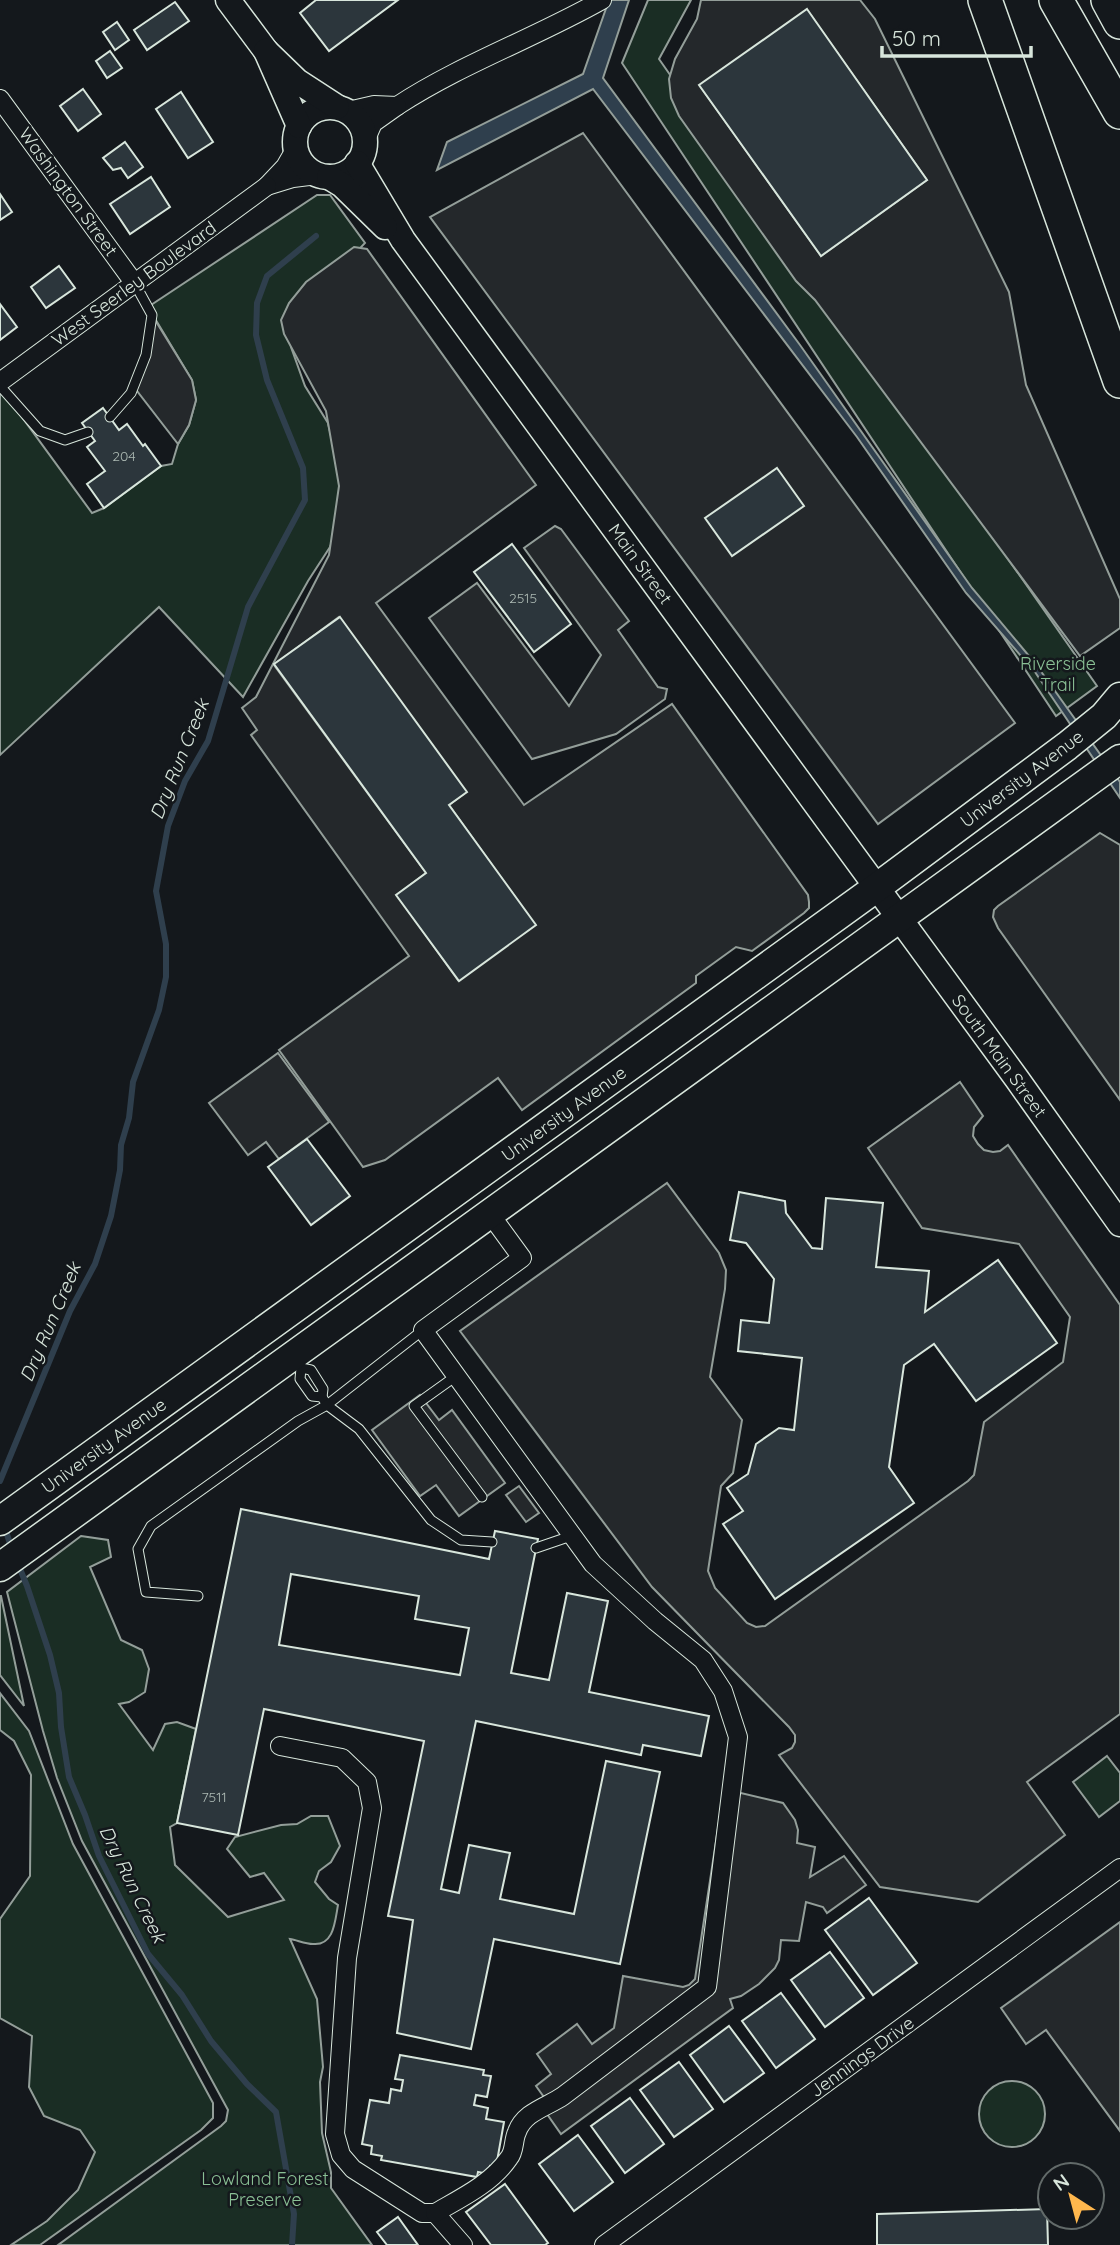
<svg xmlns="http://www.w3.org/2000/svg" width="1120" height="2245" font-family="Quicksand,sans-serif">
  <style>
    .green { fill: #1a2d24; stroke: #939e99; stroke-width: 2 }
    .parking { fill: #24282b; stroke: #939e99; stroke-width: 2; fill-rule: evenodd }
    .water { fill: #2f3f4d; stroke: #939e99; stroke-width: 2 }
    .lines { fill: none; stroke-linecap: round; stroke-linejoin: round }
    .stream { stroke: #2f3f4d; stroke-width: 6 }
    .building { fill: #2c363c; stroke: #d8e6dc; stroke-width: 2; fill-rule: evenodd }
    .lane-casing { stroke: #d8e6dc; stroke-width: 11 }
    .street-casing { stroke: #d8e6dc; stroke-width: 20 }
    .secondary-casing { stroke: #d8e6dc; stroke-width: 27 }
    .primary-casing { stroke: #d8e6dc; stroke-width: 31 }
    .highway-casing { stroke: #d8e6dc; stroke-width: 36 }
    .lane { stroke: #14181c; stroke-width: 9 }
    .street { stroke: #14181c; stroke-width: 18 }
    .secondary { stroke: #14181c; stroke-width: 24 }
    .primary { stroke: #14181c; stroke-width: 28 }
    .highway { stroke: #14181c; stroke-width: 33 }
    .labels { text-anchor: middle; stroke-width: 5; stroke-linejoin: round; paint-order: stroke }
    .number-label { font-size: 14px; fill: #adbab4 }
    .street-label { font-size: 18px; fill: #d8e6dc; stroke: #14181c }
    .park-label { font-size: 18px; fill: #8ac095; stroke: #14181c }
    .water-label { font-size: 19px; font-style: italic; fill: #d8e6dc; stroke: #14181c }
  </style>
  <rect width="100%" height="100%" fill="#14181c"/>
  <g class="green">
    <polygon points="648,0 691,0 659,59 1097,686 1056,716 622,63"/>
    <polygon points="317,195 330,195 365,243 289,323 291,347 305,386 328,423 344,492 341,520 330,547 308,581 243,697 159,607 0,755 0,387 92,513 104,508 161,466 172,464 178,444 189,425 196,400 192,380 148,307"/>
    <path d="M81,1536L108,1540L111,1557L90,1567L121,1640L142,1650L149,1669L145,1692L129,1702L119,1704L153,1750L165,1724L177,1722L196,1729L177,1823L170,1827L175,1865L228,1917L284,1900L264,1873L250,1877L227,1849L235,1837L281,1825L297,1824L311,1816H328L340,1846L331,1862L319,1871L315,1882L329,1899L338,1905C335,1921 334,1946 313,1944C305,1944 297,1940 290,1939L317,1999L323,2067L320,2082L322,2133L331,2172V2188L372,2245H58L221,2126L226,2121L228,2110L82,1841L57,1778L43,1731L7,1592Z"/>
    <polygon points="0,1596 1,1596 24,1706 0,1675"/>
    <polygon points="0,1693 29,1731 73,1844 213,2103 213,2118 201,2130 40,2245 11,2245 47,2221 78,2190 95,2152 80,2130 44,2116 29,2087 32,2036 0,2018 0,1919 30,1876 31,1775 14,1741 0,1730"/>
    <polygon points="1107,1756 1120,1773 1120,1801 1099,1817 1073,1782"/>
    <circle cx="1012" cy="2114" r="33"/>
  </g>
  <g class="parking">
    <path d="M701,0H860L875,19L1009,292L1026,385L1120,599V628L1080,656L815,300L796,281L679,116L671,98L669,79L675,59L697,19ZM807,10L927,180L821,256L700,86Z"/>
    <polygon points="583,133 1015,723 878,824 430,217"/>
    <path d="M354,247L367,249L536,485L376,603L524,805L672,704L808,895L809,902V908L804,913L752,951L736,947L696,976V983L522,1110L498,1078L385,1160L363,1167L279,1050L409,956L251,735L257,730L242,708L256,697L329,555L339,486L326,411L284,334L281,320L289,303L306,282ZM339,617L466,792L449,805L535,925L458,980L397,895L426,873L274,665Z"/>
    <polygon points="152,315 192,380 196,400 189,425 178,444 134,387"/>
    <polygon points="555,526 561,529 629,621 618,630 658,687 667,689 665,699 616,734 532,759 429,618 477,583 569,706 601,655 524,548"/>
    <polygon points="1100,833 1120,845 1120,1100 998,928 993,917 994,910 998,906"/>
    <polygon points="278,1053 329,1122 279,1159 266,1142 248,1155 209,1103"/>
    <polygon points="960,1082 983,1116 974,1127 973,1136 978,1144 984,1150 993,1152 1000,1151 1008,1145 1120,1305 1120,1714 1027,1782 1065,1835 978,1902 880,1887 779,1755 792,1748 795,1742 795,1735 789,1727 652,1587 460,1331 667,1183 719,1253 726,1270 725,1289 710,1377 742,1420 733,1473 721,1486 708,1571 715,1588 747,1623 756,1627 765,1626 968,1481 974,1475 984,1422 1063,1362 1070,1317 1019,1244 922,1228 868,1148"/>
    <polygon points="420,1395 439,1420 452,1410 505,1483 459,1516 436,1485 420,1496 372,1430"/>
    <polygon points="519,1486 539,1513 526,1522 506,1495"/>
    <polygon points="724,1789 783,1803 795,1820 798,1830 797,1843 815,1847 810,1877 844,1856 866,1885 827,1913 823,1907 806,1902 799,1941 781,1940 779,1960 775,1968 759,1984 741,1996 730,1999 733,2008 561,2134 540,2104 546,2100 536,2086 551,2074 537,2054 577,2024 592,2044 614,2028 623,1976 683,1987 689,1985 695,1979"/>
    <polygon points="1120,1922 1120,2131 1046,2030 1026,2044 1001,2008"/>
  </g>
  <polygon class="water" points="609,0 629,0 603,78 800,345 972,588 1035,663 1120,782 1120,798 1035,672 966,593 857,437 593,89 437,170 447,142 583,74"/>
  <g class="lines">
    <g class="stream">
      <polyline points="0,1481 70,1311 95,1264 111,1216 120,1170 121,1145 129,1118 133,1082 159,1010 166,977 166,944 156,891 168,826 185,781 208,741 248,607 305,500 303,468 267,380 256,335 257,303 267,276 316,236"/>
      <polyline points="5,1528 12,1550"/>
      <polyline points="18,1564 27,1586 50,1655 59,1693 61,1727 69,1777 85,1815 99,1856 148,1954 182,1995 211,2041 247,2084 276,2112 294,2214 292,2245"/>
    </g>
  </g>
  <g class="building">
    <polygon points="316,0 398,0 329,51 300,13"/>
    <polygon points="175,2 189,21 147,50 134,30"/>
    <polygon points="807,9 927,180 821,256 699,85"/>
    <polygon points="117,22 129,40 115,50 103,32"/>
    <polygon points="110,51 122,68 107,78 96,61"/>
    <polygon points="83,89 101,114 78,131 60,106"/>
    <polygon points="181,92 213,142 188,158 156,109"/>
    <polygon points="125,142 143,167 128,178 121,168 113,170 103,158"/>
    <polygon points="151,177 170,207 130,234 110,204"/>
    <polygon points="0,194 12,212 0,220"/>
    <polygon points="59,266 75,288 46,308 31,287"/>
    <polygon points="0,304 17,327 0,340"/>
    <polygon points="103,408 119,430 127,424 143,446 145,444 161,466 104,508 87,484 105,471 87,447 95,441 82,423"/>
    <polygon points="777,468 804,506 732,556 705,518"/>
    <polygon points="512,544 571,624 534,652 474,572"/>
    <polygon points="340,617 467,792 449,805 536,925 459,981 396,895 426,873 274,664"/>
    <polygon points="307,1139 350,1196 311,1225 268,1167"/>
    <polygon points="739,1192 785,1201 786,1213 812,1248 822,1249 826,1198 883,1203 876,1267 929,1271 925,1312 998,1260 1057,1343 976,1401 934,1344 904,1365 889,1467 914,1503 775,1599 723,1524 743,1511 727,1488 748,1474 756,1444 779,1428 794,1430 802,1358 738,1351 741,1320 769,1323 774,1279 746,1243 730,1240"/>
    <path d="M241,1509L489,1559L495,1531L538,1539L511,1673L549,1680L567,1593L608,1601L589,1692L709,1716L701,1756L643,1745L641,1755L476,1721L441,1889L459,1893L469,1845L510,1853L500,1899L574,1914L606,1761L660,1772L620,1964L494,1939L471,2049L397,2033L413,1920L388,1916L424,1741L264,1709L238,1835L177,1823ZM291,1574L419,1596L415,1619L469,1628L460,1675L279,1645Z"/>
    <polygon points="869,1898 917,1963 873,1995 825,1930"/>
    <polygon points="830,1952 864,1998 825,2027 791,1980"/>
    <polygon points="781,1993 815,2039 776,2068 742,2021"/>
    <polygon points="729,2026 764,2073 724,2102 690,2055"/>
    <polygon points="400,2055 484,2070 483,2075 491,2076 487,2097 476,2095 474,2105 488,2108 486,2119 504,2122 496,2167 490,2166 488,2174 478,2172 477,2177 381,2160 382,2156 371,2154 372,2146 362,2144 370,2100 389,2103 391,2089 401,2091 403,2080 395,2079"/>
    <polygon points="679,2062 713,2109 674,2137 640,2090"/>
    <polygon points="630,2098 664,2144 625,2173 591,2126"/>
    <polygon points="578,2135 613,2182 574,2211 539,2164"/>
    <polygon points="505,2184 548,2243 545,2245 491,2245 466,2212"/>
    <polygon points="1047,2209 1048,2245 877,2245 877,2214"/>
    <polygon points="398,2217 418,2245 387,2245 377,2232"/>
  </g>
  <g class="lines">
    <defs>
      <g id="lane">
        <polyline points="0,386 40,431 65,440 88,432"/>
        <polyline points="110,417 131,393 146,355 152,315 135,284"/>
        <polyline points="295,1360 301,1368 300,1379 312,1396 322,1397 323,1389 311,1370 301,1368"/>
        <polyline points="456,1376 414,1406 482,1497"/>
        <polyline points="322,1397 327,1405 359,1429 431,1520 461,1540 492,1542"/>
        <polyline points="536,1548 571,1536"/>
        <polyline points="198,1596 146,1592 138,1549 151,1526 298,1421 327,1405 423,1330"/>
      </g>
      <g id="street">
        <polyline points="0,99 135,284"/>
        <path d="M397,106C461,64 535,38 602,0"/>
        <polyline points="348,111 374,105 397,106 373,123 366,139"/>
        <polyline points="296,148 285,167 267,186 293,178 317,175"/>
        <polyline points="0,382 267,186"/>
        <polyline points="280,1746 342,1758 367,1782 372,1808 347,1958 335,2134 341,2155 353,2169 422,2213 435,2213 463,2245"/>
        <path d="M435,2213C461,2198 491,2184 509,2158C515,2151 513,2140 517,2132C524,2112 547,2107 563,2096L707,1987L738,1737L723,1691L703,1660L655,1621L593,1564L423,1330L522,1258L490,1214"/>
        <polyline points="604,2245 1120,1868"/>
      </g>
      <g id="secondary">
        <polyline points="228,0 266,51"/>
        <circle cx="330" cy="142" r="35"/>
        <polyline points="299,126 266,51 297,81 337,107"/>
        <polyline points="357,163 403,240 1017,1079 1120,1224"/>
        <polyline points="329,177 342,185 385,227"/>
      </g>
      <g id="primary">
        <polyline points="0,1521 876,888 1067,746 1104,716 1120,697"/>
        <polyline points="0,1567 1120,759"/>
      </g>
      <g id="highway">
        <polyline points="985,0 1120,381"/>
        <polyline points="1056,0 1120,112"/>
        <polyline points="1108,0 1120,22"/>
      </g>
    </defs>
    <use href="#lane" class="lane-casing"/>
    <use href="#street" class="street-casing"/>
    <use href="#secondary" class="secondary-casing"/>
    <use href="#primary" class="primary-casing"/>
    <use href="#highway" class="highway-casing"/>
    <use href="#lane" class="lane"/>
    <use href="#street" class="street"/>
    <use href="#secondary" class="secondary"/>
    <use href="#primary" class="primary"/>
    <use href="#highway" class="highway"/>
  </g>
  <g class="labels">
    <g class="number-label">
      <text x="124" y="461">204</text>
      <text x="523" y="603">2515</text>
      <text x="214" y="1802">7511</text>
    </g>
    <g class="street-label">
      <text transform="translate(68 192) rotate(54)" y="6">Washington Street</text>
      <text transform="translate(134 284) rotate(-36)" y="6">West Seerley Boulevard</text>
      <text transform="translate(640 564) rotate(54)" y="6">Main Street</text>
      <text transform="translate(1022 779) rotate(-37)" y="6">University Avenue</text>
      <text transform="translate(999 1056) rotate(54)" y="6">South Main Street</text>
      <text transform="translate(564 1114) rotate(-36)" y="6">University Avenue</text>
      <text transform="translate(104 1446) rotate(-36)" y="6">University Avenue</text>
      <text transform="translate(862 2057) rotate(-36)" y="6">Jennings Drive</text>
    </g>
    <g class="park-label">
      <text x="1058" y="670">Riverside<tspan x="1058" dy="21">Trail</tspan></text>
      <text x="265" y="2185">Lowland Forest<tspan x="265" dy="21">Preserve</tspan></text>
    </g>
    <g class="water-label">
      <text transform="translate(179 759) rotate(-68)" y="7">Dry Run Creek</text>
      <text transform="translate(50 1322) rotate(-67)" y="7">Dry Run Creek</text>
      <text transform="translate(133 1884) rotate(64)" y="7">Dry Run Creek</text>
    </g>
  </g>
  <g transform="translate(1071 2196) rotate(324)"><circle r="33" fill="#14181c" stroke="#626a69" stroke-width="2"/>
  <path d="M0-5L12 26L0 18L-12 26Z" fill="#ffb74d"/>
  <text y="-10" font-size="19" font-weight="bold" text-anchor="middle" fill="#d8e6dc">N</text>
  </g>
  <path d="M882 46v10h149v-10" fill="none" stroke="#d8e6dc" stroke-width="3.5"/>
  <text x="892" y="46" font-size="21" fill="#d8e6dc" stroke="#14181c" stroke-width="5" paint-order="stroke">50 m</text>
</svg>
